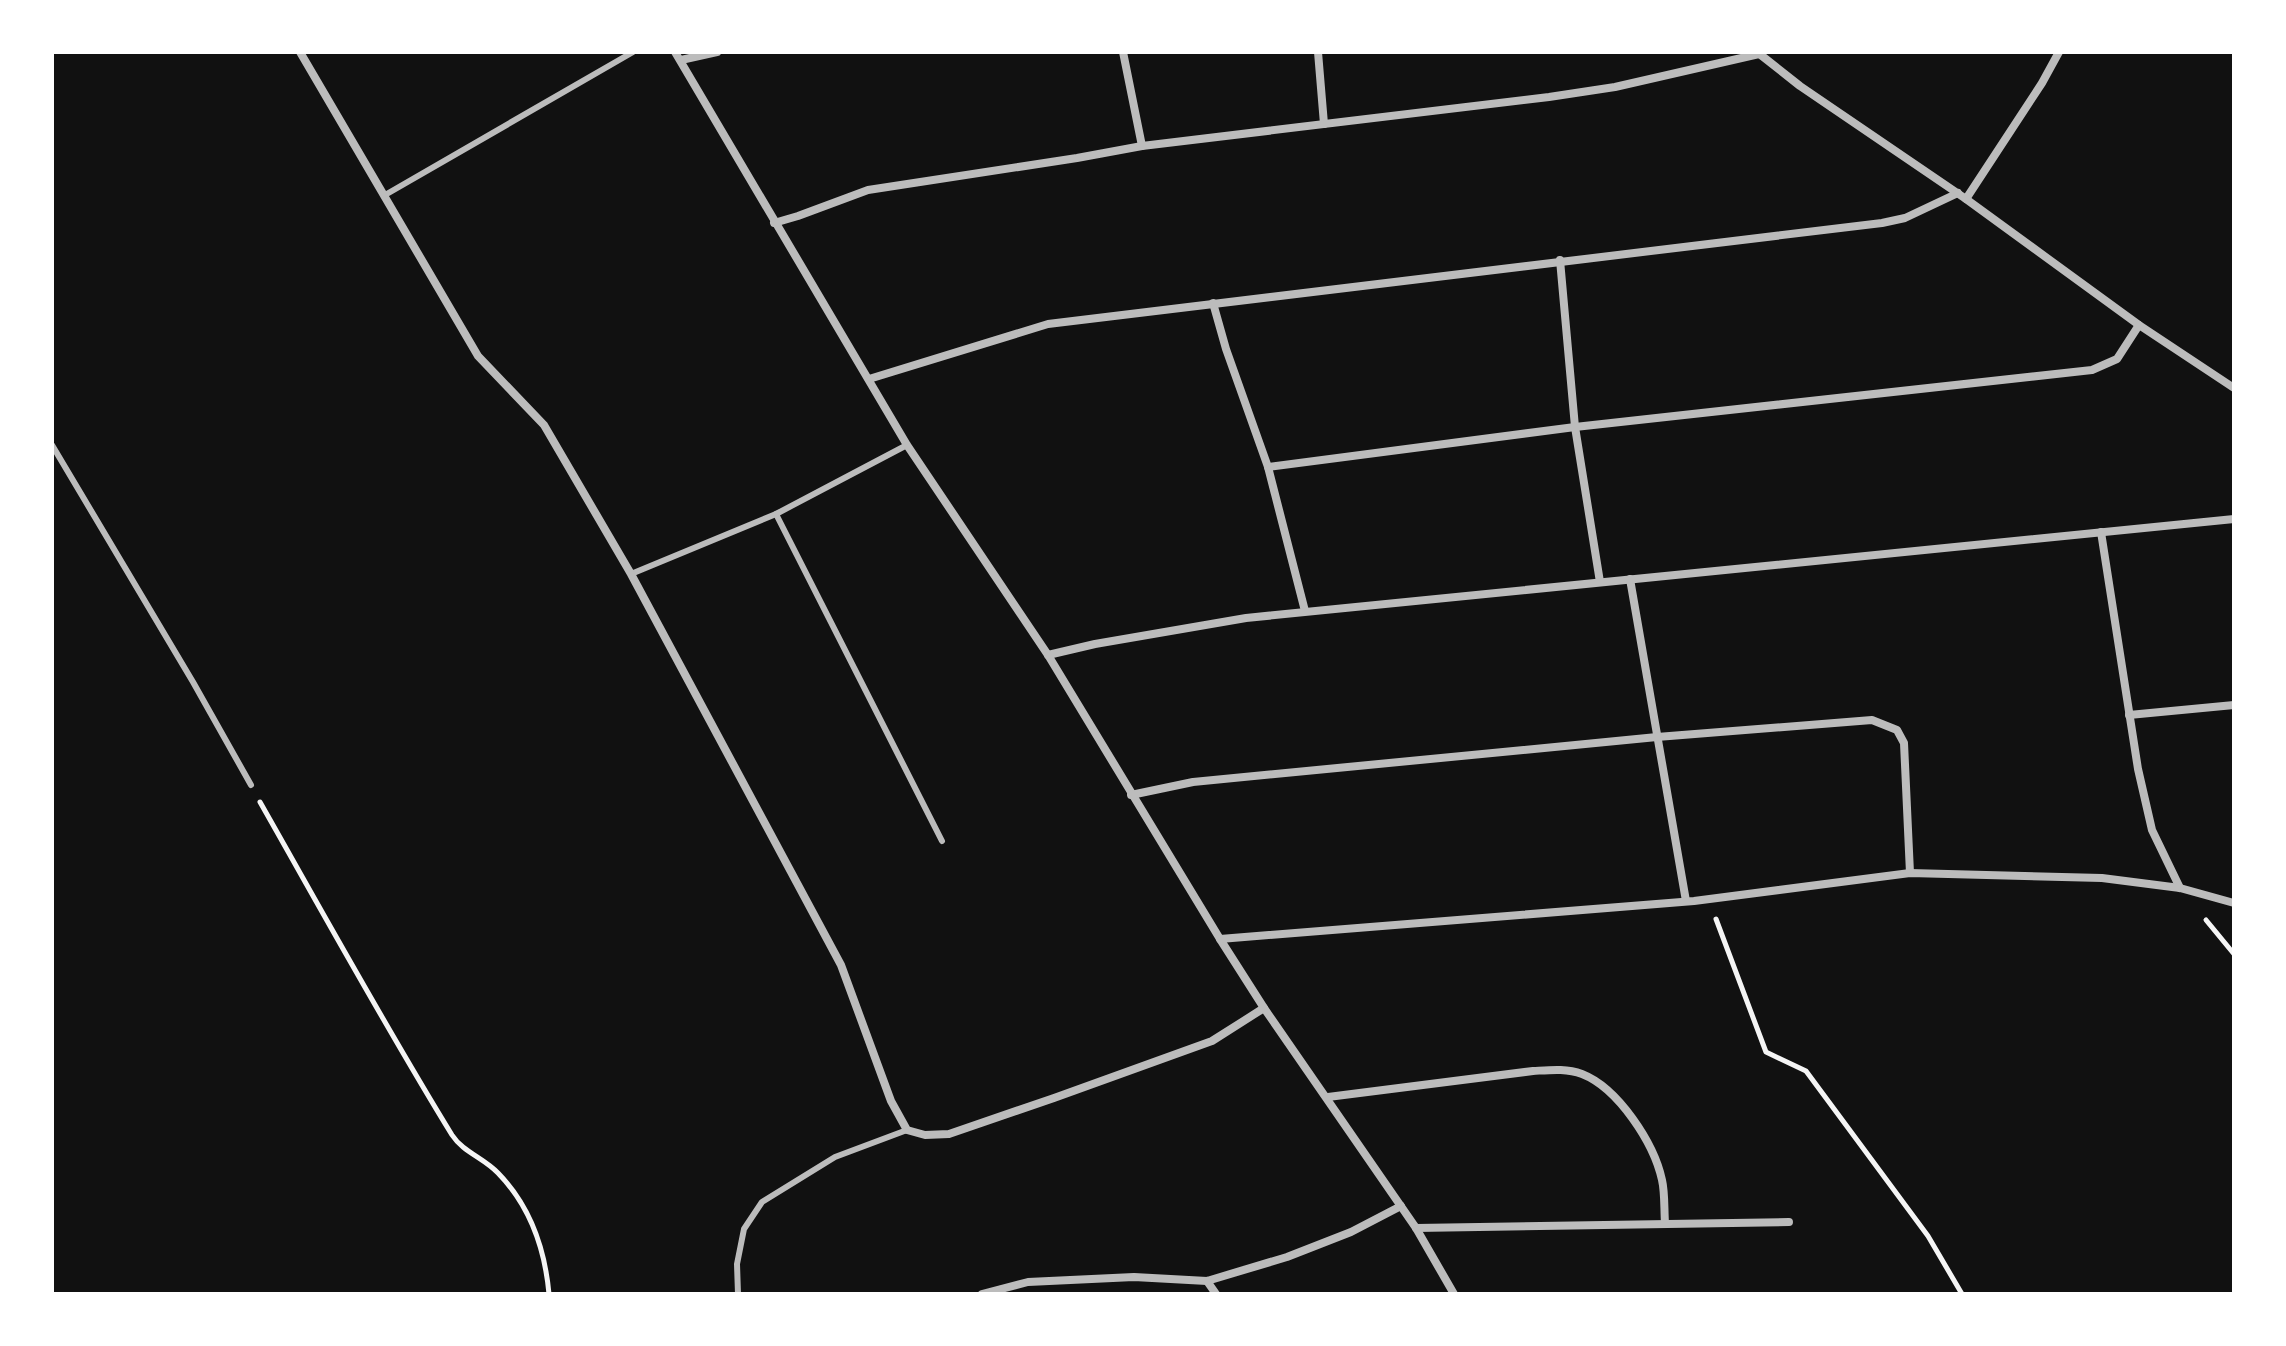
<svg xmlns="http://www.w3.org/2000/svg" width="2286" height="1346" font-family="Signika,sans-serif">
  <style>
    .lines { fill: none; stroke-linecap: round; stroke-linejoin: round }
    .path { stroke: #f5f5f5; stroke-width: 5 }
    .service { stroke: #bcbcbc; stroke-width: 6 }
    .minor { stroke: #bcbcbc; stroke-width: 8 }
  </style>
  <rect width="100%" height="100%" fill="#111"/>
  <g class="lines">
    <g class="path">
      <path d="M260,802C323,913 385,1026 452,1135C463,1152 484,1158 498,1173C530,1206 545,1250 549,1294"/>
      <polyline points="1716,919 1766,1052 1806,1071 1928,1236 1962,1294"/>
      <polyline points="2206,920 2234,954"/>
    </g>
    <g class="service">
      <polyline points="385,195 633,52"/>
      <polyline points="52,445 193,682 251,785"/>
      <polyline points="776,514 942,841"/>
      <polyline points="631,574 776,514 907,445"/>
      <polyline points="738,1294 737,1264 744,1229 762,1202 835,1157 907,1130"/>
    </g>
    <g class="minor">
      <polyline points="300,52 478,356 544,425 631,574 841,965 891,1101 907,1130 925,1135 949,1134 1054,1098 1212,1041 1264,1008"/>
      <polyline points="675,52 907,445 1048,655 1220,939 1264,1008 1416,1228 1454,1294"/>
      <polyline points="1123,52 1142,146"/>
      <polyline points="1318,52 1324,124"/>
      <polyline points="1757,52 1800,86 1966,199 2139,325 2234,388"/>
      <polyline points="681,60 717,52"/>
      <polyline points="1966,199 2042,83 2059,52"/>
      <polyline points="774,223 798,216 868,190 1077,158 1142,146 1549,97 1615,87 1759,54"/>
      <polyline points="1560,260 1575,427 1600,582"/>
      <polyline points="1213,303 1226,349 1268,467 1305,611"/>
      <polyline points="869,379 1048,324 1882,223 1905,218 1958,193"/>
      <polyline points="1268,467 1575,427 2092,370 2117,359 2139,325"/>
      <polyline points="2101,532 2138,769 2152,830 2180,888"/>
      <polyline points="1630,579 1686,901"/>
      <polyline points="1048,655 1095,644 1246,618 2234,519"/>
      <polyline points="2129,715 2234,705"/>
      <polyline points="1131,795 1193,782 1657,737 1872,720 1897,730 1904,743 1910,873"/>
      <polyline points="1220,939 1694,901 1910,873 2102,878 2180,888 2234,903"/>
      <path d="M1328,1097L1533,1071C1550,1070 1566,1068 1582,1074C1618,1088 1654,1143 1662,1180C1665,1193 1664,1209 1665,1223"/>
      <polyline points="1416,1228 1789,1222"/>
      <polyline points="1207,1281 1216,1294"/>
      <polyline points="982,1294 1028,1282 1134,1277 1207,1281 1287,1257 1351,1232 1401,1206"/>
    </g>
  </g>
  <rect width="2286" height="1346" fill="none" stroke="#ffffff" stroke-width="108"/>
</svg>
